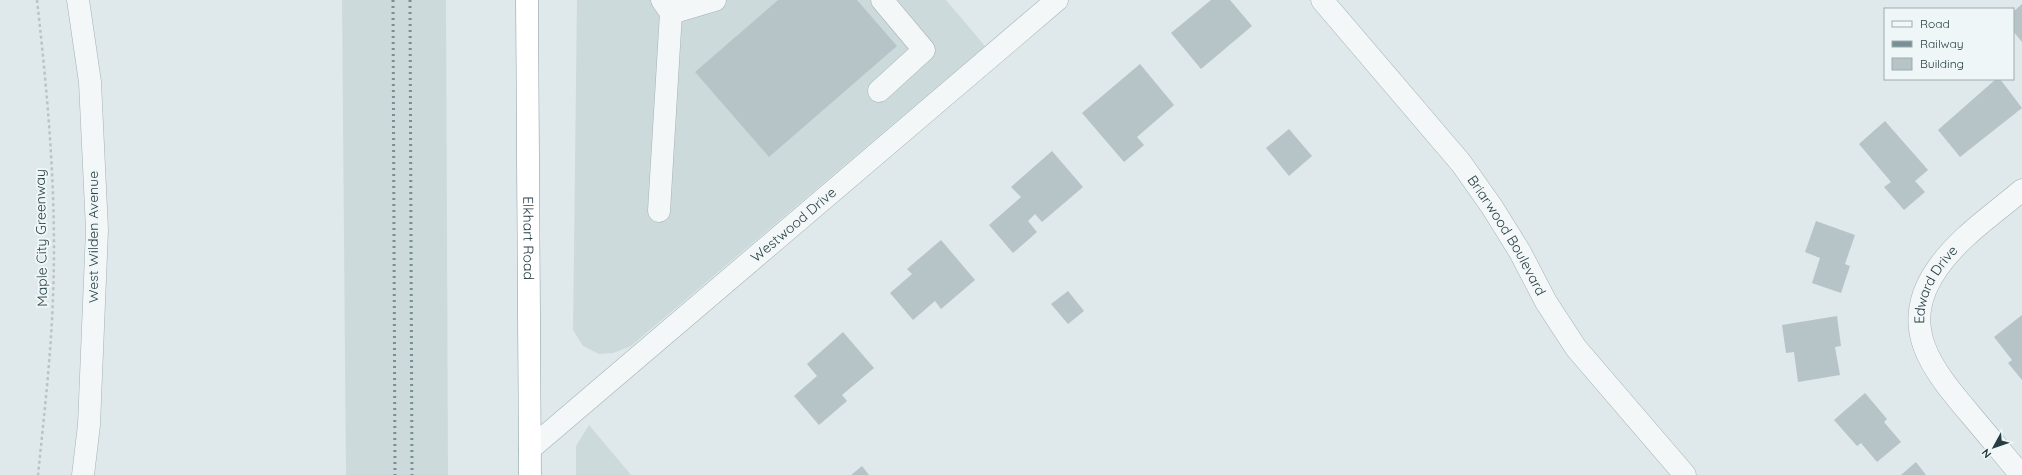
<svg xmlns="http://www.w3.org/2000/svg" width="2022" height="475" font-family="Quicksand,sans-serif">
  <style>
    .built { fill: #cddadc }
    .building { fill: #b6c4c8 }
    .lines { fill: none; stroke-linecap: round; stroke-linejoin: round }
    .minor-casing { stroke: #a4b2b5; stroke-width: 23 }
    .highway-casing { stroke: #859ea2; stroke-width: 23 }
    .path { stroke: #bac3c5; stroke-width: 2.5; stroke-dasharray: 3 3; stroke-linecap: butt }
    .minor { stroke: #f3f7f8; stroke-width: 22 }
    .highway { stroke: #fff; stroke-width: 22 }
    .rail { stroke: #779095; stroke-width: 3; stroke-dasharray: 2 4; stroke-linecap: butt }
    .labels { text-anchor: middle; stroke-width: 4; stroke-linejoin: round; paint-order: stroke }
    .street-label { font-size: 14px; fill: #263e43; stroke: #eff6f7 }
  </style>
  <rect width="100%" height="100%" fill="#dfe8ea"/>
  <g class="built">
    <polygon points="342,0 446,0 448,475 346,475"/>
    <polygon points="577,0 946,0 985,46 631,346 613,353 599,354 583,346 573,330"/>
    <polygon points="589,425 631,475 576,475 576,446"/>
  </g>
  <g class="building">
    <polygon points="778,0 857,0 897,46 769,157 695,72"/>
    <polygon points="1211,0 1230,0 1252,26 1201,69 1171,33"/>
    <polygon points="2022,4 2022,42 2013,31 2013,12"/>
    <polygon points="1140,64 1174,105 1137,137 1144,145 1124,162 1082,113"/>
    <polygon points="1996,79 2000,79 2022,108 1960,157 1938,130"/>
    <polygon points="1885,121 1928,170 1915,181 1925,192 1904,210 1884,187 1891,182 1859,144"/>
    <polygon points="1289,129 1312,156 1289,176 1266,148"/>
    <polygon points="1052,151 1083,187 1042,222 1035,214 1028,221 1037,232 1013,253 989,225 1021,197 1011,187"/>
    <polygon points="1816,221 1855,235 1845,264 1850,266 1841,293 1812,283 1820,258 1805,252"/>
    <polygon points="941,240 975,280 941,309 935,301 913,320 890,293 912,274 907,269"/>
    <polygon points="1068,291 1084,311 1068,324 1051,304"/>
    <polygon points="2022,315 2022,380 2008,363 2012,360 1994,337"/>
    <polygon points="1837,316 1841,346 1835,347 1840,375 1798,382 1794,352 1786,353 1782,325"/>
    <polygon points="843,332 874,368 842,395 847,401 819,425 794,396 817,376 807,364"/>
    <polygon points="1865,393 1887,419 1884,422 1901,442 1877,462 1861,443 1857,446 1834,420"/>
    <polygon points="1916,462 1926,475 1901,475"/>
    <polygon points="862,466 869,475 851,475"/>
  </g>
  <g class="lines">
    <defs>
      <g id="minor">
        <polyline points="78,0 90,82 97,230 89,425 83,475"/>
        <path id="s1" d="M1322,0L1461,163L1492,207L1520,252L1546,302L1576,348L1685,475"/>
        <polyline points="671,13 715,0"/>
        <polyline points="879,91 924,50 882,0"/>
        <polyline points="659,211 671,13 662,0"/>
        <path id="s2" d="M530,449L1057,0"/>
        <path id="s3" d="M2021,475C2004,455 1987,434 1970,414C1932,369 1897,327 1937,269C1959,237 1994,214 2022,190"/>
      </g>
      <g id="highway">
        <path id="s4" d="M527,0L530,475"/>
      </g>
    </defs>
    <use href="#minor" class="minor-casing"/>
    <use href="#highway" class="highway-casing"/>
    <path class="path" d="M37,0C48,98 57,198 53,297C51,356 44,416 38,475"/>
    <use href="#minor" class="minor"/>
    <use href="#highway" class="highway"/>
    <g class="rail">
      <polyline points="393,0 395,475"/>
      <polyline points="410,0 412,475"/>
    </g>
  </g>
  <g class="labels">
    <g class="street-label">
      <text dy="5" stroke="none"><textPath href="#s2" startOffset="346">Westwood Drive</textPath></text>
      <text dy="5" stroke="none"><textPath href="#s1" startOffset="300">Briarwood Boulevard</textPath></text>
      <text transform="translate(93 237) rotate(-90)" y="5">West Wilden Avenue</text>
      <text dy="5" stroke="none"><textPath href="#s4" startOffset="238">Elkhart Road</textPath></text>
      <text transform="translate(41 238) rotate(-91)" y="5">Maple City Greenway</text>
      <text dy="5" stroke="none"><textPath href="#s3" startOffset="228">Edward Drive</textPath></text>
    </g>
  </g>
  <rect x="1884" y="8" width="130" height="72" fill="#eff6f7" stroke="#9facaf"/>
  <rect x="1892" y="21" width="20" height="6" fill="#f3f7f8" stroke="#9facaf"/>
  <text x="1920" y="28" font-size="12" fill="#263e43">Road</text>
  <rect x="1892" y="41" width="20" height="6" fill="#779095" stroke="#9facaf"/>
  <text x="1920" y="48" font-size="12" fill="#263e43">Railway</text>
  <rect x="1892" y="58" width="20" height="12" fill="#b6c4c8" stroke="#9facaf"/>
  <text x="1920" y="68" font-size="12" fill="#263e43">Building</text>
  <g transform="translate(1994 447) rotate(230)" stroke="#eff6f7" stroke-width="3" paint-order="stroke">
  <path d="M0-3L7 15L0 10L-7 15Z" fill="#263e43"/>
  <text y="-6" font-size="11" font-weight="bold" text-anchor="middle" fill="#263e43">N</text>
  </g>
</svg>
